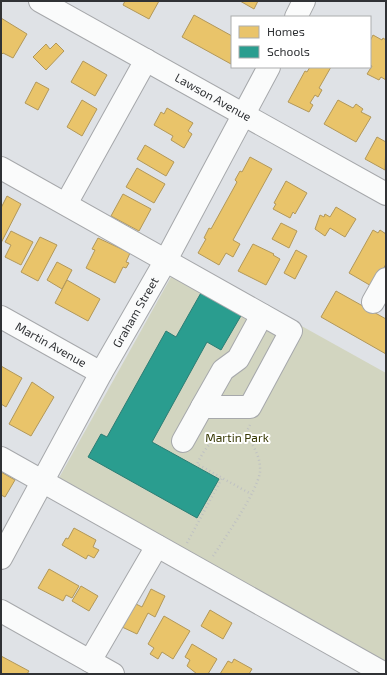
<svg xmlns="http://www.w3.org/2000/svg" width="387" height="675" font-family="'Exo 2',sans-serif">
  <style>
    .green { fill: #d2d5c0 }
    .homes { fill: #e9c46a; stroke: #b2985a }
    .schools { fill: #2a9d8f; stroke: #2c7d74 }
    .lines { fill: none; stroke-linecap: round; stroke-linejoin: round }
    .minor-casing { stroke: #a6a8ab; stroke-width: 24 }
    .path { stroke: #bfc1c2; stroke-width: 2.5; stroke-dasharray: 1 3; stroke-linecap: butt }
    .minor { stroke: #fafbfb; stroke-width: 22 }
    .labels { text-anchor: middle; stroke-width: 4; stroke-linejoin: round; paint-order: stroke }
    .street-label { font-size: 12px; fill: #303235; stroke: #fff }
    .park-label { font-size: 12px; fill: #363803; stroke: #fff }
  </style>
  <rect width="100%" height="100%" fill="#dfe2e6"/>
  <polygon class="green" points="181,259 386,373 386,662 382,669 55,485"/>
  <g class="homes">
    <polygon points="125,1 159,1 149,19 123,5"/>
    <polygon points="240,1 258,1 254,9"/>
    <polygon points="194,15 232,36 231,64 182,37"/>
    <polygon points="1,18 27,34 13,58 3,53 1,55"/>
    <polygon points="373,35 382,40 383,38 386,40 386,80 381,77 379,80 367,74 372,66 370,65 370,41"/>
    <polygon points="56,43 64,51 46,70 33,57 46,44 50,49"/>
    <polygon points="83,61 107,75 95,96 71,82"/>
    <polygon points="310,67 331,67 319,88 322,90 318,97 315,95 310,103 313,105 309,112 288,102 305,71 307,72"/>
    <polygon points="36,82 49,89 38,110 25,103"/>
    <polygon points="82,100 97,109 82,136 67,127"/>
    <polygon points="338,100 353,108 356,104 363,109 361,112 371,117 356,142 324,124"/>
    <polygon points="167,108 193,123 188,131 192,134 184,148 171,140 173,136 154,125 161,112 164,114"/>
    <polygon points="377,137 386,142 385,170 365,159"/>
    <polygon points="145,145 174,162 166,176 137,159"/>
    <polygon points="250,157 272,169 233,240 240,244 233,257 226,253 219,265 198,253 206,239 204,238 209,228 211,229 237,182 235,180 240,171 242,172"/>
    <polygon points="137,168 165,184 154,203 126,187"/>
    <polygon points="286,181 307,193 295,214 293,212 290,218 273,209 276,204 274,203"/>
    <polygon points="123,194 151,209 139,231 111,216"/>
    <polygon points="7,196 21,204 1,243 1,208"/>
    <polygon points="336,207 356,219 345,237 330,228 325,236 315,229 320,215 324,217 325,214 330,217"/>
    <polygon points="281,223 297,231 289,248 272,239"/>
    <polygon points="373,230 378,233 380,230 386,234 386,264 373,287 349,273"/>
    <polygon points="11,231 33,242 21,265 5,257 11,245 5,242"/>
    <polygon points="40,237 57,245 38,281 21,272"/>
    <polygon points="98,238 130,253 126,262 129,263 126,268 123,267 115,283 86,268 95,250 92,249"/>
    <polygon points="253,244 274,254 273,255 280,259 266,285 238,271"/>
    <polygon points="296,250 307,256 295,279 284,273"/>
    <polygon points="57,262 72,270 62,289 47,280"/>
    <polygon points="67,280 100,299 88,321 55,303"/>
    <polygon points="336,291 386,319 386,354 321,317"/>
    <polygon points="1,366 22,378 6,407 1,404"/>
    <polygon points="32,382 54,397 31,436 9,424"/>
    <polygon points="1,472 15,480 5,497 1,495"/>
    <polygon points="74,528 96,540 93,547 99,550 94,558 88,555 86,559 62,545 66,538 68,539"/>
    <polygon points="49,569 79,586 72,598 66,595 63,601 38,588"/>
    <polygon points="81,586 98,596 89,611 72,601"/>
    <polygon points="151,589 165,596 155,617 148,613 137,634 122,627 134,603 142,607"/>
    <polygon points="210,610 232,623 223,639 201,626"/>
    <polygon points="164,616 190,631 173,659 162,652 158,659 150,654 154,648 148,644"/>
    <polygon points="192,644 217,659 208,674 197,674 187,666 190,660 185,657"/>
    <polygon points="1,656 29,671 27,674 1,674"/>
    <polygon points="234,659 252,669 249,674 220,674 228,661 232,663"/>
  </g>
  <polygon class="schools" points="202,291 242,314 221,350 207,342 152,442 219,479 197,518 88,457 101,434 107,437 166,331 176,337"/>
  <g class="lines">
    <defs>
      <g id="minor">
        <path id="s1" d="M40,1L386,194"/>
        <polyline points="296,17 304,1"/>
        <polyline points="1,168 291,331 250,407 202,407 183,441"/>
        <polyline points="66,204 146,60"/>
        <polyline points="373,302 386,279"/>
        <path id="s2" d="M1,317L101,373"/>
        <polyline points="202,407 223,370 238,359 262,315"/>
        <polyline points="1,458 385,674"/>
        <path id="s3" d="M1,558L101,373L166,260L269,67"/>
        <polyline points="1,611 113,674"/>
        <polyline points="90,661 157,546"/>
      </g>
    </defs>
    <use href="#minor" class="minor-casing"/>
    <g class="path">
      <path d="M245,435C218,430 208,442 197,464L251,494"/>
      <polyline points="187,543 222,478"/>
      <path d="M213,556C225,538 257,492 260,472C261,458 254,445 245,435L250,425"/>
    </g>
    <use href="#minor" class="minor"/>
  </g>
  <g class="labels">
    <g class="street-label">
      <text dy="4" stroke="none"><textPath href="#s1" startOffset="198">Lawson Avenue</textPath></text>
      <text dy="4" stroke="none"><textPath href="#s3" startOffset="280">Graham Street</textPath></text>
      <text dy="4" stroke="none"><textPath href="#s2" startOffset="57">Martin Avenue</textPath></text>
    </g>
    <g class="park-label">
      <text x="237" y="442">Martin Park</text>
    </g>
  </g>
  <rect width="387" height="675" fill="none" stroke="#303235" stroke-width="4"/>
  <rect x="231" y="16" width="140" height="52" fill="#ffffff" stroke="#acadae"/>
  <rect x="239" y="26" width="20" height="12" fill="#e9c46a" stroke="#acadae"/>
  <text x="267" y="36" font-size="12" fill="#303235">Homes</text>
  <rect x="239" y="46" width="20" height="12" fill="#2a9d8f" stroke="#acadae"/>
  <text x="267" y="56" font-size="12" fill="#303235">Schools</text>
</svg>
